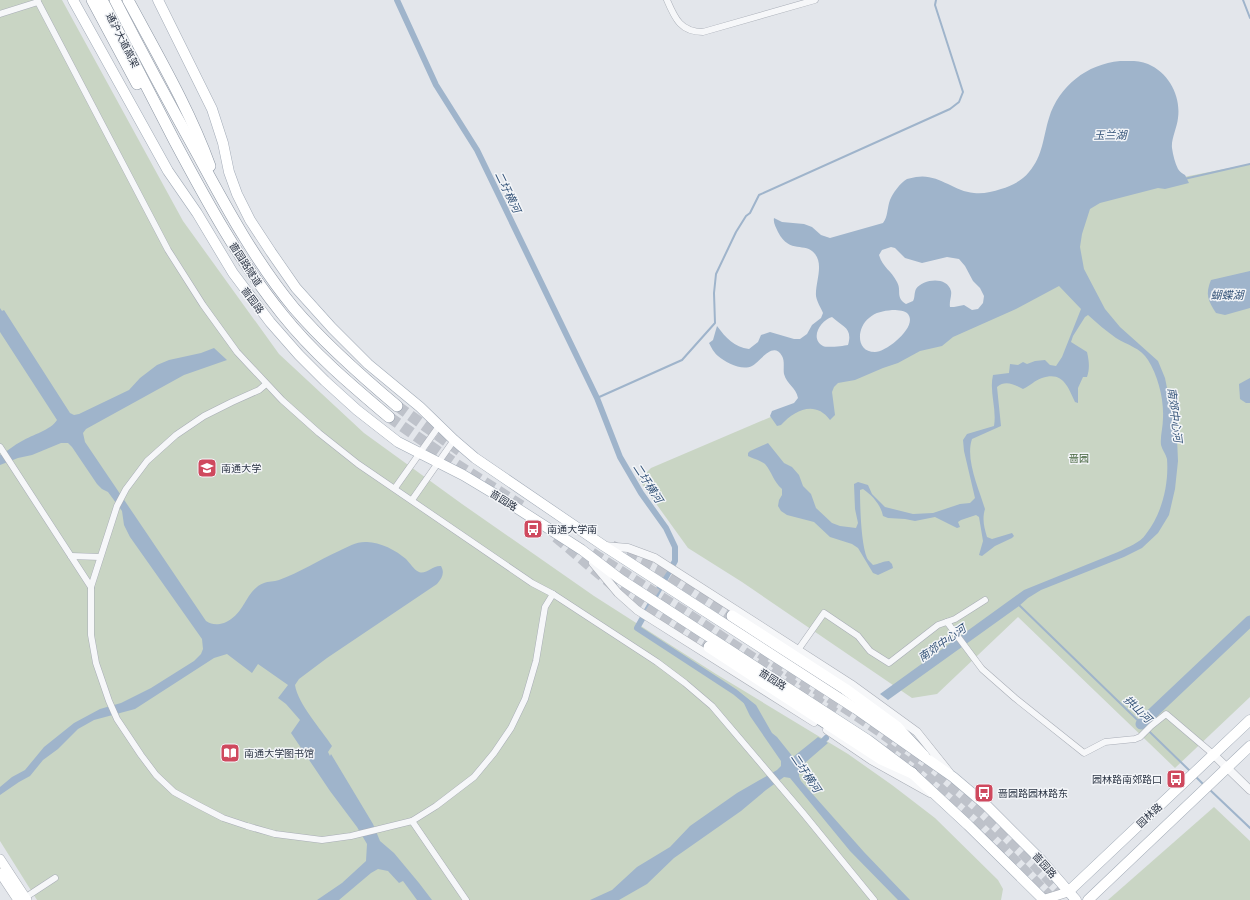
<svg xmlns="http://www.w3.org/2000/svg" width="1250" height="900" font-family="'Varela Round','Noto Sans SC',sans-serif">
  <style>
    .green { fill: #c9d5c4 }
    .water { fill: #9fb4cb; fill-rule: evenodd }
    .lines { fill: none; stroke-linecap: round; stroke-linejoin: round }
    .stream { stroke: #9fb4cb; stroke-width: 2 }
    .canal { stroke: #9fb4cb; stroke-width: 6 }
    .river { stroke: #9fb4cb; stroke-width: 11 }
    .trunk-tunnel { stroke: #bec2ca; stroke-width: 11; stroke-dasharray: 11 5.5; stroke-linecap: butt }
    .minor-casing { stroke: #a8adb6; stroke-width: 7 }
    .tertiary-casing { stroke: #a8adb6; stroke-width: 9 }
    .secondary-casing { stroke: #a8adb6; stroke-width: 10 }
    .primary-casing { stroke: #a2abb7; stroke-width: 11 }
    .trunk-casing { stroke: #8a94a2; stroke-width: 12 }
    .minor { stroke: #f6f7f9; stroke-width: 6 }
    .tertiary { stroke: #f6f7f9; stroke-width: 8 }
    .secondary { stroke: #fff; stroke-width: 9 }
    .primary { stroke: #fff; stroke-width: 10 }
    .trunk { stroke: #fff; stroke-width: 11 }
    .labels { text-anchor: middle; stroke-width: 3; stroke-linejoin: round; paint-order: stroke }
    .street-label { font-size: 10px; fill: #2b3444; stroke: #f3f5f8 }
    .park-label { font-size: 10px; fill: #406038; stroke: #f3f5f8 }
    .poi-label { font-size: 10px; fill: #2b3444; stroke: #f3f5f8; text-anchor: start }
    .water-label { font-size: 11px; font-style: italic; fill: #345378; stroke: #f3f5f8 }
  </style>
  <rect width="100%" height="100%" fill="#e3e6eb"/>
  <g class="green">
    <polygon points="0,0 62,0 183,221 279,354 364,433 462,504 594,596 716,674 848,754 892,785 935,818 998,880 1003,889 1001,900 37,900 0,841"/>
    <polygon points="1250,164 1250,697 1175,768 1018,617 937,694 912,698 742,582 688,548 639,480 651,468 801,404 861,366 1019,299 1077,198"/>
    <polygon points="1214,807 1250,841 1250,900 1108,900"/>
  </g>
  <g class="water">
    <path d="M1120,61C1129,61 1139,60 1148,64C1169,73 1181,96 1178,118C1177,128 1171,139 1172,148C1173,155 1175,163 1178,169C1180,172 1182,173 1185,175C1186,177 1188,181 1189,183L1165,189L1158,188L1100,203L1090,209L1082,234L1080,247L1084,269L1105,309L1120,327L1158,361L1165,378L1177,438L1178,461L1175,489L1169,515L1158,533L1142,548L1124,557L1041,590L1028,598L1019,606L888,700L880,694L1024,590L1118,552C1128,547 1140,543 1146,534C1162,514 1169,484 1167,459C1166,454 1162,450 1161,445C1160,437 1163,427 1163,418C1164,399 1158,376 1148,360C1141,348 1127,345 1116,338C1106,331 1097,323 1088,315L1085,317L1073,336L1071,342L1087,352C1089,361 1090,368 1087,377H1083L1078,388V403L1075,402C1068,387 1063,371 1042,378C1035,380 1030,386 1023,389C1014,384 1005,380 997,387L1001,426L972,439C965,459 979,489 985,509C982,519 984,527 987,537L992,539L1012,533L1014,536L1012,538L995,546L982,556L979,555L983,541L979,517L976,515L961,520L958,522L960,527L957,528L935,517L915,521L905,519L888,518L883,516C881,505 872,495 863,489L860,490C860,506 861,544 867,558C868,560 871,563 873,565C879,564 883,561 889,561L892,564L893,568L878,575L873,573L858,548L852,544L830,537L814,522L787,515L781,511L778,506L779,500L782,495V489C773,481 772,472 765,464C761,461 755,459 750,457L748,456V453L750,451L768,443L784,463L792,467L799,475L803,486L811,494L816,508L832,523L840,526L856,528L858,523L855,509L854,484L858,482L868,485L872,494L885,507L913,514L933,513L960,504L970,503L975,498L964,451L963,440L967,434L994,426C997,409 989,392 993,375L1009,373L1010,364L1018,365L1023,362L1027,364L1035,361L1045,360L1050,365L1056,366L1062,357L1081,309L1059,286L1016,309L953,337L942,346L920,351L898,363L883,368L855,380L838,383L834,387L832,392L835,415L830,420C815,400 795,410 781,425L777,426L770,416L772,411L794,403L798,398C796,387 787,385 784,374C783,369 785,361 782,356C773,340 760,362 752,366C742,371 726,363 718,356C714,353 711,347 709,343L713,340L717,326C726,338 734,347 749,349L758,342L761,335L770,332L794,339H800L807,334L812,325L821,318L823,313C821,308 817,302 816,296C815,283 824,265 815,254C805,241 790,255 778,232C776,227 773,223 774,218L782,222L804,224L812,227L821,235L830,238L883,223C888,217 887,208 890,200C893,193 900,183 907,179C910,178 913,178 916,177C938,173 953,191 974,193C983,194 992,192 1001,189C1011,186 1022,181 1029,172C1043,156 1043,137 1049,118C1059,86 1087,64 1120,61ZM891,247L895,248L905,258L922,263L947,257L959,259L965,266L973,281L980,288L984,296L983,303L978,309L972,310L964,305L954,307H950C949,301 952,296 951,291C947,276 923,279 916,289C914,293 915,298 913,301L906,304C895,297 902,291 897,282C891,270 883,268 879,255L882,250ZM892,310C896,310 903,310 907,313C920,325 887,352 875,352C855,352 857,327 869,318C876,312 883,311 892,310ZM832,317C843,327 853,328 848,345C843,346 827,348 823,346C809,338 821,320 832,317Z"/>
    <path d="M1250,271V308L1225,315L1216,313C1208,301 1205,294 1211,280Z"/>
    <path d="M0,308L2,311L4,310L70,413L74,415L79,414L129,390L140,378L157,365L169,360L201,353L214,348L227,360L184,375L86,429L83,433L85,442L206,621C212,625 217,625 224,623C246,614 245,590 264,583C268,581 274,582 279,580C299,573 319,560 339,551C347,547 356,542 365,542C378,541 396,550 406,559C410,563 414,570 419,572C426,575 433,565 441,566C445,573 442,578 437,584L327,658L299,679L295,685C298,704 321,729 332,746L328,752L330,756L331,754L373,824L380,841L394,853L419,883L432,900H417L403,881L399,883L388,871L378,869L371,873L339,900H317L342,883L366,861L367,844L357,827L330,791L291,733L300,720L286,704L278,698L288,685L258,664L252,673L227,654L214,658L135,709L94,720L78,729L58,749L43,760L30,776L19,782L0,795V787L12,777L25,770L44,747L74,723L100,709L121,703L151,688L194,661L201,654L203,649L202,639L130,537L124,525L122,511L108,492L102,489L97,484L72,447L68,443H61L32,455L18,458L0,465V455C8,451 14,445 22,441C32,435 51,430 57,420L0,332Z"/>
    <polygon points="1250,378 1250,403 1246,403 1240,399 1239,384"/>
    <polygon points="738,691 756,705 772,733 777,737 793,757 818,737 828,743 806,762 799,771 799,776 801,781 864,852 910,900 898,900 850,851 790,778 784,777 766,790 741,811 674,858 647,884 619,900 590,900 612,890 637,867 670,847 690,826 737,793 777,770 781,766 781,761 750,716"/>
  </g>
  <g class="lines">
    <g class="stream">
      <polyline points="1243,0 1250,18"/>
      <polyline points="1184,179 1250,164"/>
      <polyline points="597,398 682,360 715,323 714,293 716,274 736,232 746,216 750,213 759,195 950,109 959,102 963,92 935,5 936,0"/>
      <polyline points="1018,604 1191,772"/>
      <polyline points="1196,777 1204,785"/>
      <polyline points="1209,789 1250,828"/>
    </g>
    <g class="canal">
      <polyline points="397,0 436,85 477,150 597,398 620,457 641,493 666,528 675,547 675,561 637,628 735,692 747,702"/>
      <polyline points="818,746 826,738"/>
    </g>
    <polyline class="river" points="1141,724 1250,621"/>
    <g class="trunk-tunnel">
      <polyline points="397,406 460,451"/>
      <polyline points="389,417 456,464 525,508"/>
      <polyline points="556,537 615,587 709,647"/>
      <polyline points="612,546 661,570 732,616"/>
      <polyline points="592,553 686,613 835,713"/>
      <path d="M760,653C818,691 879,727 932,771C981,810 1025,855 1069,900"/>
      <polyline points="886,747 926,776 973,818 1053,900"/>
    </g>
    <defs>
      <g id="minor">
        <polyline points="37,0 168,250 203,305 237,352 282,400 319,433 358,464 532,583 553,594 657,662 685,683 712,706 803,813 874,900"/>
        <path d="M667,0C675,19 681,32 703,32L815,0"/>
        <polyline points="0,14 38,2"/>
        <polyline points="266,384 259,390 232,402 204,416 176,435 147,461 126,489 117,506 91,587 91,635 96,663 109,701 117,719 141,755 156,775 174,792 196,804 223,818 247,826 275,834 322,840 351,836 412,821 436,806 474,777 494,753 511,728 525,699 536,661 545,607 553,594"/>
        <polyline points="0,447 91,587"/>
        <polyline points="395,488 439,426"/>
        <polyline points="412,500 454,440"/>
        <polyline points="71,556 100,557"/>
        <polyline points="947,622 982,669 1015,698 1084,753 1105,742 1135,739 1140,737 1151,726 1166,714 1213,754"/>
        <polyline points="798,650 824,613 858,636 870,651 889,663 938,625 955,619 985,600"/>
        <polyline points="412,821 466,900"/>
        <polyline points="23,899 55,878"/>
      </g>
      <g id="tertiary">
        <polyline points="604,546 628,548 655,558 851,684 917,732 949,772"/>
        <polyline points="593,563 618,593 637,610 814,722"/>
        <polyline points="827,730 871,760 930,793"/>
        <polyline points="1213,754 1250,790"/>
      </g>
      <g id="secondary">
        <polyline points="0,859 27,900"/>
        <polyline points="0,873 18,900"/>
        <polyline points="1042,900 1068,892"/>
      </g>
      <g id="primary">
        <polyline points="73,0 168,171 197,213 233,273 270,322 299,355 325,381 357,410 398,442 463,475 498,496 582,550 620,579 868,740 912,773 968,825 1044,900"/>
        <polyline points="158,0 212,109 223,143 229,172 237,194 250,220 271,252 296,288 332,328 368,364 420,407 454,440 475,458 604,546 856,709 953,777 986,805 1042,861 1076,900"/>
        <polyline points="1068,892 1250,720"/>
        <polyline points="1088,900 1250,746"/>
      </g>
      <g id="trunk">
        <polyline points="92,0 137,84"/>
        <path d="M102,0C126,47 150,93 174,140C206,200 239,261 282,314C313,353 351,385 389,417"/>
        <path d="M115,0C142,53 170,105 199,157C227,209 256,262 294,308C325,344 360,375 397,406"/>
        <path d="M128,0C157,54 189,108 210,166"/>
        <polyline points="732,616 845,689 897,727 924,756"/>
        <polyline points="709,647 881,759 912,773"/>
      </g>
    </defs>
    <use href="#minor" class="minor-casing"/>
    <use href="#tertiary" class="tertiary-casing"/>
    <use href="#secondary" class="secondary-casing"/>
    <use href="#primary" class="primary-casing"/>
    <use href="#trunk" class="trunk-casing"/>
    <use href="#minor" class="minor"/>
    <use href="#tertiary" class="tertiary"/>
    <use href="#secondary" class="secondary"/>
    <use href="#primary" class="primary"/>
    <use href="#trunk" class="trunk"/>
  </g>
  <defs>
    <symbol id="university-square" viewBox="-11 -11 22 22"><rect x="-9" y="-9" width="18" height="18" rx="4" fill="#cf495e" stroke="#f3f5f8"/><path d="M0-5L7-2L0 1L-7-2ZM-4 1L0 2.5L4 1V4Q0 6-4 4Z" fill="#fff"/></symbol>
    <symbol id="bus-square" viewBox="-11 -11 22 22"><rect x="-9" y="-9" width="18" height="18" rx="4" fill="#cf495e" stroke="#f3f5f8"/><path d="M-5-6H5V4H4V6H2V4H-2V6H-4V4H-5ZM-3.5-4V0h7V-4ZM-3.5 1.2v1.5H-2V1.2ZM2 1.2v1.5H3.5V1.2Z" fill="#fff"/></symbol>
    <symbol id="library-square" viewBox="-11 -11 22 22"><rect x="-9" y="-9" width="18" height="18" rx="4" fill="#cf495e" stroke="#f3f5f8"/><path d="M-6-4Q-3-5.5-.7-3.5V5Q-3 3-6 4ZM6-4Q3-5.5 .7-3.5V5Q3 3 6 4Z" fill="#fff"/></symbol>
  </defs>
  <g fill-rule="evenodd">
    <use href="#university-square" x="196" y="457" width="22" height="22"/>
    <use href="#bus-square" x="522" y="518" width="22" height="22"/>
    <use href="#library-square" x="219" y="742" width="22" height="22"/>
    <use href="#bus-square" x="1165" y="768" width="22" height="22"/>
    <use href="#bus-square" x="973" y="782" width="22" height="22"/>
  </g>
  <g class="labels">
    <g class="street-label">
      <text transform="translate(123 40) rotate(63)" y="4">通沪大道高架</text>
      <text transform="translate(246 264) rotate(57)" y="4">啬园路隧道</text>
      <text transform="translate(253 300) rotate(53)" y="4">啬园路</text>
      <text transform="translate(504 500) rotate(32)" y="4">啬园路</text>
      <text transform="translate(773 679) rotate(33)" y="4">啬园路</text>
      <text transform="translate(1149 815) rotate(-43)" y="4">园林路</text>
      <text transform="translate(1045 865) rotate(48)" y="4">啬园路</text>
    </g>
    <g class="park-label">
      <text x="1079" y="462">啬园</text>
    </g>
    <g class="poi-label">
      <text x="221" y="472">南通大学</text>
      <text x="547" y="533">南通大学南</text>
      <text x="244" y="757">南通大学图书馆</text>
      <text x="1162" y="783" text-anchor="end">园林路南郊路口</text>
      <text x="998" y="797">啬园路园林路东</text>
    </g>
    <g class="water-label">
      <text x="1110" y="139">玉兰湖</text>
      <text transform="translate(508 192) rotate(64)" y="4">二圩横河</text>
      <text x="1227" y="299">蝴蝶湖</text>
      <text transform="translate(1175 415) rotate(83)" y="4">南郊中心河</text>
      <text transform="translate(648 483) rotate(57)" y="4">二圩横河</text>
      <text transform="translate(942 643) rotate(-35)" y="4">南郊中心河</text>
      <text transform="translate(1138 709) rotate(44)" y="4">拱山河</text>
      <text transform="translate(806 773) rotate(56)" y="4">二圩横河</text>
    </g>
  </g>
</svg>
